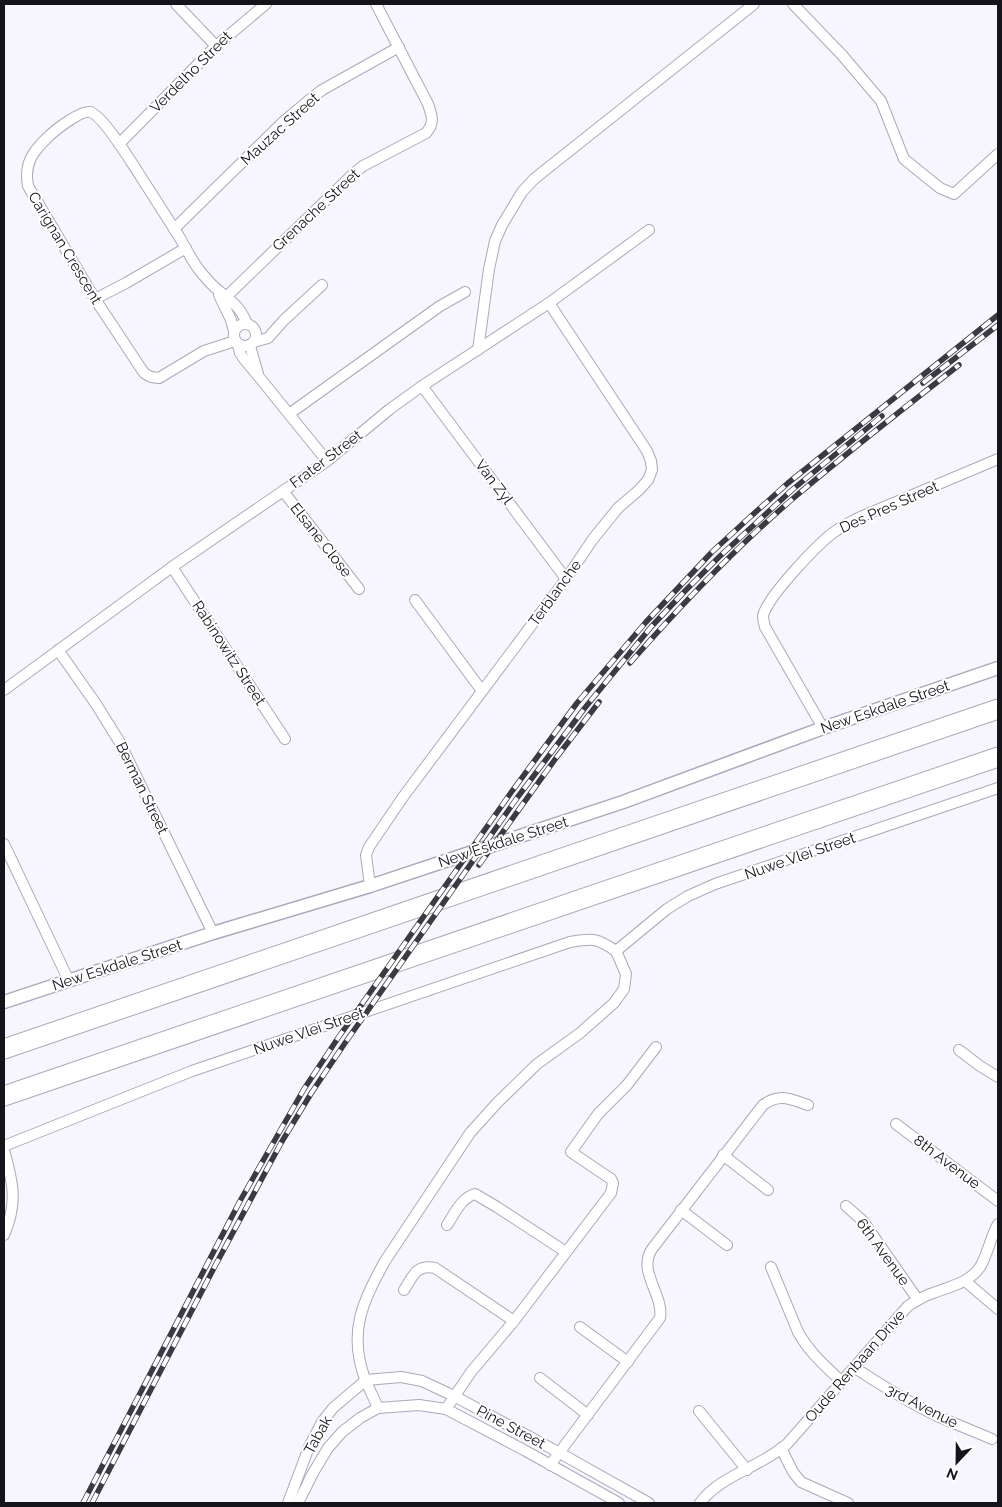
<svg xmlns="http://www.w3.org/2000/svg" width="1002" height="1507" font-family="Raleway,sans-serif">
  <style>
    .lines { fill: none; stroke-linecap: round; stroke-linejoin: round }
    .minor-casing { stroke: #aba8bb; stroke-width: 12 }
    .tertiary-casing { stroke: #aba8bb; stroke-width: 15 }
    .motorway-casing { stroke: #aba8bb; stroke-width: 21 }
    .minor { stroke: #fff; stroke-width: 10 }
    .tertiary { stroke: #fff; stroke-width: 12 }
    .motorway { stroke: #fff; stroke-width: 19 }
    .rail-casing { stroke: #3b3a41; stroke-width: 5.5 }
    .rail { stroke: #fff; stroke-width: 4; stroke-dasharray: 11; stroke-linecap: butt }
    .labels { text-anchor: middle; stroke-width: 4; stroke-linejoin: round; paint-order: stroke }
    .street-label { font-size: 15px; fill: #15141b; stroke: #fff }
  </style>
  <rect width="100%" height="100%" fill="#f7f6fe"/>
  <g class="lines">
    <defs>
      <g id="minor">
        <polyline points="176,4 216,46"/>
        <polyline points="793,4 842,55 881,101 904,159 940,188 954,194 998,154"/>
        <polyline points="119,144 216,46 266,4"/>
        <polyline points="174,229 284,121 308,101 322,90 399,47"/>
        <polyline points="219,295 231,320 234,331"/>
        <polyline points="95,299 126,283 186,248"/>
        <path d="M223,300L353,174L363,166L426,133C435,123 432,116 428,104L376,4"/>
        <circle cx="245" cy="335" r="11"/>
        <path d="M235,341L204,351L159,378L151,377L144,373L95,299L28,186C24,164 32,152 48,137C55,130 81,110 90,112C103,115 133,165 141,177C154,197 167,218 180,238C186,249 192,261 200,271C205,277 211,285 218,290C232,302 240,306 247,324"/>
        <polyline points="254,342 268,338 284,320 322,285"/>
        <polyline points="238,345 240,353 244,359 259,377 327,461"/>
        <polyline points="250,346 258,374"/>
        <polyline points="478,350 489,269 495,241 502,225 522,192 534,179 754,4"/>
        <polyline points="422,386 566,579"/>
        <polyline points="289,414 440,306 465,292"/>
        <polyline points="283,491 359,589"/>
        <polyline points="172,567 285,739"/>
        <polyline points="415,600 482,691"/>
        <polyline points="58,650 96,704 119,741 213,933"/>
        <polyline points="4,690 172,567 327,461 390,409 422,386 549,303 649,230"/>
        <path d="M823,728L765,627C764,623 763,620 763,616C767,597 820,541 837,530C844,525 851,522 858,518L998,459"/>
        <polyline points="4,844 69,981"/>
        <polyline points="370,886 366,855 369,847 403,797 566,579 593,539 618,508 639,490 648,480 652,470 651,461 647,451 549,303"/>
        <polyline points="959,1050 980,1066 998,1077"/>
        <polyline points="896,1124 998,1201"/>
        <path d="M4,1146L192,1071L570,942C593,938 597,938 616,951L667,909L688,896L715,884L998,788"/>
        <path d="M4,1150C13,1182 18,1203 4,1235"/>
        <polyline points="723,1155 768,1190"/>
        <polyline points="846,1206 863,1221 918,1300"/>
        <polyline points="681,1210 727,1245"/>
        <path d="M447,1225C455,1213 461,1198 475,1194L497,1207L566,1252"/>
        <path d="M771,1267L798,1332C809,1352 825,1366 842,1382"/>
        <polyline points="965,1281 998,1309"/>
        <path d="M404,1290C413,1276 416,1264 435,1268L514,1321"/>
        <polyline points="580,1327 628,1362"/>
        <path d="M855,1368C881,1385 907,1401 935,1415C953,1423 973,1431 992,1439"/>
        <polyline points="540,1378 588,1415"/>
        <path d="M378,1408C374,1398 369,1389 365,1379C348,1332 362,1303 385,1261L470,1133L497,1103L537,1064L580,1033L614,1003L624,989L626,974L616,951"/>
        <polyline points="446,1409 471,1372 514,1321 611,1193 613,1183 611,1179 571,1152 598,1114 627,1085 656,1047"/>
        <polyline points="699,1411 747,1470"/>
        <polyline points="781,1448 793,1472 801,1482 848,1503"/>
        <path d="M550,1465L660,1318C664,1295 637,1271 652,1249L763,1105C780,1093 790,1099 808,1105"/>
        <polyline points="288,1503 309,1447 322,1422 333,1408 366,1380 401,1377 422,1381 454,1396 558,1452 649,1503"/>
        <polyline points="298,1503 313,1473 328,1448 342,1432 360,1418 378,1408 419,1405 446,1409 524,1450 619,1503"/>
        <path d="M700,1503C719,1476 761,1467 787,1444L908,1306C917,1300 926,1295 936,1292C952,1286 970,1282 980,1267C988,1254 990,1238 998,1224"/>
      </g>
      <polyline id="tertiary" points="4,1002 213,933 370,886 623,802 823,728 998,668"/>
      <g id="motorway">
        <polyline points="4,1049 998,709"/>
        <polyline points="4,1096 998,757"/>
      </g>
    </defs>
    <use href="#minor" class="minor-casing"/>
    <use href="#tertiary" class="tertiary-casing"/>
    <use href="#motorway" class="motorway-casing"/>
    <use href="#minor" class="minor"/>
    <use href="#tertiary" class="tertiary"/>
    <use href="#motorway" class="motorway"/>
    <defs>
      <g id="rail">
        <polyline points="923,383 998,325"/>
        <path d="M630,663C682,604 736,547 796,496C849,451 904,408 959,365"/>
        <polyline points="479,865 556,758 599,702"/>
        <polyline points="83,1503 240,1201 304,1089 338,1038 510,794 577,703 646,622 712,552 749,518 788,483 998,315"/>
        <polyline points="92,1503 215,1266 281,1143 312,1092 345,1043 517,798 584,709 651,627 684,592 719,557 792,490 882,416"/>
      </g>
    </defs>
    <use href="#rail" class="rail-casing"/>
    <use href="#rail" class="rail"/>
  </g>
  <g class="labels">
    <g class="street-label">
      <text transform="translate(191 72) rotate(-45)" y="5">Verdelho Street</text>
      <text transform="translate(280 129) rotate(-42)" y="5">Mauzac Street</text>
      <text transform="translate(316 210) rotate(-43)" y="5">Grenache Street</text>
      <text transform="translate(65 248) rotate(59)" y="5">Carignan Crescent</text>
      <text transform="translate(326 459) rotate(-37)" y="5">Frater Street</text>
      <text transform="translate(494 482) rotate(53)" y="5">Van Zyl</text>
      <text transform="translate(889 507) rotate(-24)" y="5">Des Pres Street</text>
      <text transform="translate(321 540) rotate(52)" y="5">Elsane Close</text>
      <text transform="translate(555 593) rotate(-54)" y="5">Terblanche</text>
      <text transform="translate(229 653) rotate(57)" y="5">Rabinowitz Street</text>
      <text transform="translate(885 707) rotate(-19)" y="5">New Eskdale Street</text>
      <text transform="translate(142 788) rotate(64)" y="5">Berman Street</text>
      <text transform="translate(503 842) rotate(-18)" y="5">New Eskdale Street</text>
      <text transform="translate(800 856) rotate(-19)" y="5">Nuwe Vlei Street</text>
      <text transform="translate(117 965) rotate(-18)" y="5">New Eskdale Street</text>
      <text transform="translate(309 1031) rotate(-19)" y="5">Nuwe Vlei Street</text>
      <text transform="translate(947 1162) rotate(37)" y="5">8th Avenue</text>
      <text transform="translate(883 1252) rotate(54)" y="5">6th Avenue</text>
      <text transform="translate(855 1366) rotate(-49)" y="5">Oude Renbaan Drive</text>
      <text transform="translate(922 1406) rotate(27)" y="5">3rd Avenue</text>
      <text transform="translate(511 1427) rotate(28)" y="5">Pine Street</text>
      <text transform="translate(318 1435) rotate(-61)" y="5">Tabak</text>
    </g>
  </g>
  <rect width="1002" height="1507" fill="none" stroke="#15141b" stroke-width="10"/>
  <g transform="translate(957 1462) rotate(202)" stroke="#ffffff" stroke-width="4" paint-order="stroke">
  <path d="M0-4L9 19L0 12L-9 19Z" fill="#15141b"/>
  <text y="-8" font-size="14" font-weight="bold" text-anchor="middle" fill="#15141b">N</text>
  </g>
</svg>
